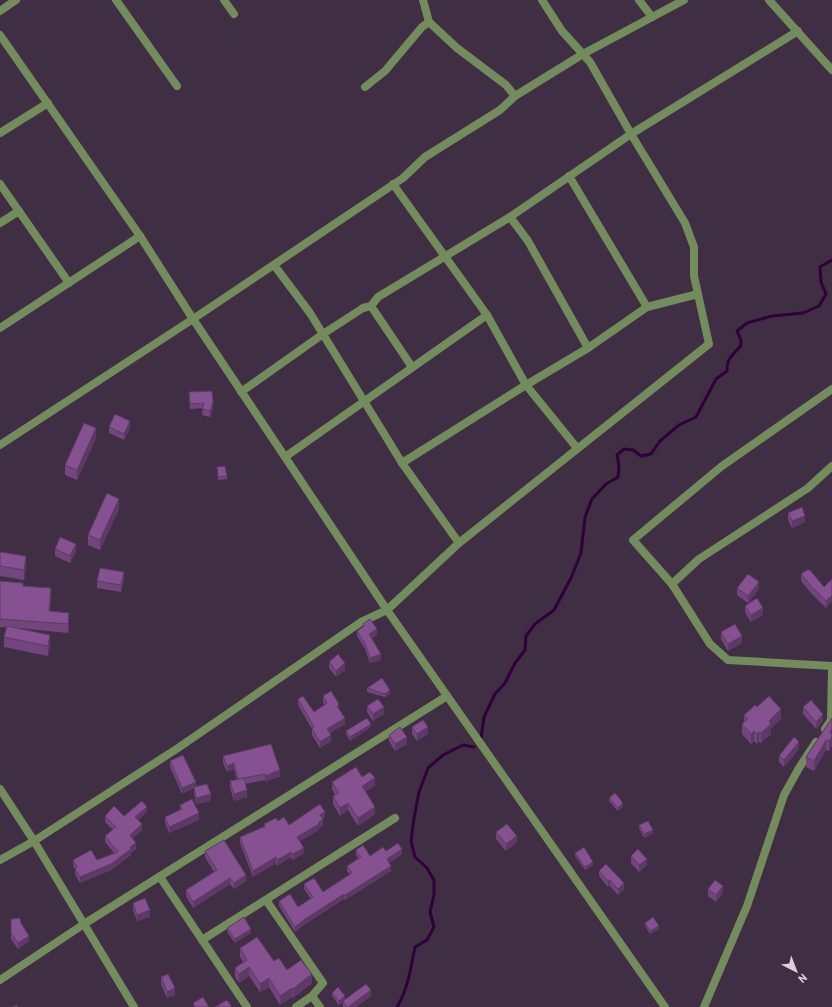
<svg xmlns="http://www.w3.org/2000/svg" width="832" height="1007" font-family="Barlow,sans-serif">
  <style>
    .lines { fill: none; stroke-linecap: round; stroke-linejoin: round }
    .stream { stroke: #30003a; stroke-width: 3 }
    .street { stroke: #728c5b; stroke-width: 8 }
    .wall { fill: #72467c }
    .shaded-wall { fill: #5d3965 }
    .building { fill: #855190; stroke: #5d3965 }
  </style>
  <rect width="100%" height="100%" fill="#402e45"/>
  <g class="lines">
    <g class="stream">
      <path d="M481,738L484,717L495,694L505,683L515,663L525,650L526,636L535,624L554,610L571,578L581,553L585,517L592,499L606,484L618,477L619,466L617,455L624,449L633,450L641,456L651,454L660,441L679,425L696,417L716,379L727,371C727,367 728,361 730,358C739,345 746,349 737,331L747,323L772,316L803,313L819,306L826,294L821,282L820,267L832,260"/>
      <path d="M397,1007C408,989 411,967 415,947L427,940L434,927L430,912L434,895V880L427,868L415,857L411,841L414,818L419,792L428,768L443,755L463,745L474,747"/>
    </g>
    <g class="street">
      <polyline points="116,0 177,86"/>
      <polyline points="224,0 234,14"/>
      <polyline points="423,0 429,22 457,48 506,85 515,96"/>
      <polyline points="639,0 652,17"/>
      <polyline points="769,0 832,70"/>
      <polyline points="0,11 16,0"/>
      <polyline points="0,35 140,236 193,319 387,610 665,1007"/>
      <polyline points="365,87 385,71 422,27 429,22"/>
      <polyline points="0,133 48,103"/>
      <polyline points="569,176 647,307"/>
      <polyline points="0,184 69,283"/>
      <polyline points="393,184 487,315 526,385 577,448"/>
      <polyline points="510,217 528,241 588,348"/>
      <polyline points="0,223 19,211"/>
      <polyline points="274,265 310,313 402,463 459,543"/>
      <polyline points="371,306 412,367"/>
      <polyline points="0,328 140,236"/>
      <polyline points="832,389 722,466 633,540 672,584 710,644 728,660 832,666"/>
      <polyline points="241,392 323,334 363,308 371,306 378,297 510,217 631,134 798,31"/>
      <polyline points="0,445 193,319 403,178 425,157 500,110 515,96 583,54 684,0"/>
      <polyline points="285,457 487,315"/>
      <polyline points="402,463 526,385 588,348 647,307 698,294"/>
      <polyline points="672,584 699,559 808,488 832,466"/>
      <polyline points="825,729 831,720 832,668"/>
      <polyline points="0,789 34,841 134,1007"/>
      <polyline points="0,860 34,841 178,748 361,622 387,610 459,543 709,344 694,276 694,247 685,223 631,134 590,62 562,31 542,0"/>
      <polyline points="160,877 247,1007"/>
      <polyline points="266,900 323,983 312,996 296,1007"/>
      <polyline points="202,940 395,818"/>
      <polyline points="0,980 84,924 447,696"/>
      <polyline points="312,996 320,1007"/>
      <polyline points="704,1007 747,906 784,795 799,768 816,742"/>
    </g>
  </g>
  <g class="wall">
    <polygon points="189,392 213,408 210,417 202,415 203,408 190,409"/>
    <polygon points="109,427 130,428 124,440 109,433"/>
    <polygon points="96,438 77,480 65,475 65,465"/>
    <polygon points="217,467 227,476 227,479 218,480"/>
    <polygon points="119,509 100,550 88,545 88,535"/>
    <polygon points="788,513 805,522 792,528 788,520"/>
    <polygon points="55,549 76,551 70,563 55,556"/>
    <polygon points="0,552 26,566 24,580 0,576"/>
    <polygon points="801,574 824,587 832,579 832,601 826,608 811,593 801,581"/>
    <polygon points="124,579 121,592 97,588 97,581"/>
    <polygon points="0,581 23,586 51,596 50,612 69,622 68,633 18,628 50,645 48,656 4,647 4,637 6,627 0,627"/>
    <polygon points="737,588 759,589 748,603 737,595"/>
    <polygon points="745,606 763,615 751,622 745,612"/>
    <polygon points="363,624 377,635 372,638 381,660 370,663 365,649 357,636 357,631 363,627"/>
    <polygon points="721,632 742,643 728,651 721,639"/>
    <polygon points="329,662 345,670 336,677 329,668"/>
    <polygon points="367,688 390,694 385,697 367,692"/>
    <polygon points="323,696 339,710 345,724 330,733 331,741 320,748 312,735 312,729 298,705 298,699 314,712 325,705 323,702"/>
    <polygon points="367,706 384,714 373,721 367,712"/>
    <polygon points="757,707 781,719 771,728 771,734 761,743 759,742 757,744 754,741 751,744 742,734 742,724 744,722 744,715"/>
    <polygon points="803,707 823,721 816,729 803,714"/>
    <polygon points="832,718 829,751 826,750 814,771 806,767 806,757"/>
    <polygon points="371,727 350,741 346,734 346,731"/>
    <polygon points="412,727 428,734 417,741 412,734"/>
    <polygon points="389,735 407,744 395,751 389,741"/>
    <polygon points="799,749 784,767 779,762 779,756"/>
    <polygon points="223,756 280,776 265,782 265,780 245,784 247,797 234,801 230,788 230,781 237,780 234,769 227,772 223,763"/>
    <polygon points="170,761 196,786 211,801 196,804 194,793 194,788 182,794 170,767"/>
    <polygon points="362,777 375,786 366,791 375,814 358,826 348,810 340,816 333,804 333,796 335,795 332,789 332,782"/>
    <polygon points="609,798 623,806 618,811 609,801"/>
    <polygon points="180,805 199,820 169,833 165,823 165,817 180,810"/>
    <polygon points="147,812 138,820 142,830 132,839 136,849 131,853 131,855 111,870 80,883 75,874 75,869 73,866 73,860 97,860 114,853 105,842 105,836 113,830 105,822 105,816 124,816"/>
    <polygon points="325,817 323,819 323,825 319,828 319,830 300,841 304,853 293,860 291,857 277,866 276,863 253,877 240,843 240,837 264,827 264,824 278,821 289,825"/>
    <polygon points="639,825 653,833 644,838 639,828"/>
    <polygon points="496,832 517,842 506,851 496,839"/>
    <polygon points="356,850 370,856 386,851 402,854 389,863 391,871 345,900 344,899 305,924 295,932 279,906 279,901 298,907 311,899 304,889 304,884 323,892 350,875 347,871 347,866 358,858 356,855"/>
    <polygon points="205,851 246,881 234,889 230,884 193,908 186,896 186,890 214,872 205,857"/>
    <polygon points="575,853 593,865 585,870 575,856"/>
    <polygon points="631,856 647,865 639,872 631,863"/>
    <polygon points="599,871 624,889 618,895 610,886 608,887 599,876"/>
    <polygon points="708,889 723,893 716,902 708,896"/>
    <polygon points="133,903 150,917 137,921 133,910"/>
    <polygon points="11,919 21,923 29,941 18,949 11,939"/>
    <polygon points="645,923 659,929 650,934 645,926"/>
    <polygon points="227,928 251,933 235,943 227,932"/>
    <polygon points="240,948 274,961 287,970 312,983 293,998 292,997 280,1005 269,987 260,992 249,976 239,983 235,977 235,968 243,962 240,957"/>
    <polygon points="161,977 175,995 167,998 161,984"/>
    <polygon points="332,993 345,999 371,996 356,1007 343,1007 343,1002 339,1005 332,996"/>
  </g>
  <g class="shaded-wall">
    <polygon points="213,402 213,408 210,417 210,411"/>
    <polygon points="130,421 130,428 124,440 124,434"/>
    <polygon points="96,428 96,438 77,480 77,470"/>
    <polygon points="119,499 119,509 100,550 100,540"/>
    <polygon points="805,516 805,522 792,528 792,521"/>
    <polygon points="76,544 76,551 70,563 70,556"/>
    <polygon points="26,556 26,566 24,580 24,570"/>
    <polygon points="124,572 124,579 121,592 121,585"/>
    <polygon points="759,582 759,589 748,603 748,596"/>
    <polygon points="51,588 51,596 49,620 49,611"/>
    <polygon points="832,595 832,601 826,608 826,601"/>
    <polygon points="763,608 763,615 751,622 751,615"/>
    <polygon points="69,613 69,622 68,633 68,624"/>
    <polygon points="377,629 377,635 369,640 369,634"/>
    <polygon points="50,635 50,645 48,656 48,646"/>
    <polygon points="742,636 742,643 728,651 728,644"/>
    <polygon points="381,654 381,660 370,663 370,658"/>
    <polygon points="345,663 345,670 336,677 336,671"/>
    <polygon points="390,690 390,694 385,697 385,694"/>
    <polygon points="339,704 339,710 337,706"/>
    <polygon points="384,707 384,714 373,721 373,714"/>
    <polygon points="781,709 781,719 771,728 771,734 761,743 761,733 769,721"/>
    <polygon points="823,714 823,721 816,729 816,722"/>
    <polygon points="345,718 345,724 327,735 327,729"/>
    <polygon points="371,724 371,727 350,741 350,737"/>
    <polygon points="428,727 428,734 417,741 417,734"/>
    <polygon points="832,729 832,746 829,751 829,741 830,733"/>
    <polygon points="754,731 754,741 751,744 751,734"/>
    <polygon points="759,732 759,742 757,744 757,734"/>
    <polygon points="331,735 331,741 320,748 320,742"/>
    <polygon points="407,737 407,744 395,751 395,744"/>
    <polygon points="826,740 826,750 814,771 814,761"/>
    <polygon points="799,742 799,749 784,767 784,760"/>
    <polygon points="234,763 234,769 227,772 227,766"/>
    <polygon points="280,770 280,776 265,782 265,776"/>
    <polygon points="375,778 375,786 362,793 362,786"/>
    <polygon points="196,782 196,787 182,794 182,788"/>
    <polygon points="247,790 247,797 234,801 234,794"/>
    <polygon points="211,794 211,801 196,804 196,798"/>
    <polygon points="348,803 348,810 340,816 340,808"/>
    <polygon points="623,803 623,806 618,811 618,808"/>
    <polygon points="147,807 147,812 135,823 135,817"/>
    <polygon points="375,807 375,814 358,826 358,818"/>
    <polygon points="325,812 325,817 320,821 320,815"/>
    <polygon points="199,813 199,820 169,833 169,827"/>
    <polygon points="323,819 323,825 319,828 319,830 297,843 297,837"/>
    <polygon points="142,824 142,830 130,841 130,835"/>
    <polygon points="653,830 653,833 644,838 644,834"/>
    <polygon points="517,836 517,842 506,851 506,844"/>
    <polygon points="136,843 136,849 131,853 131,855 111,870 80,883 80,877 130,847"/>
    <polygon points="304,848 304,853 293,860 293,854"/>
    <polygon points="402,849 402,854 387,864 387,859"/>
    <polygon points="291,852 291,857 277,866 277,860"/>
    <polygon points="276,857 276,863 253,877 253,871"/>
    <polygon points="647,859 647,865 639,872 639,865"/>
    <polygon points="593,862 593,865 585,870 585,867"/>
    <polygon points="391,866 391,871 345,900 345,895"/>
    <polygon points="246,875 246,881 234,889 234,883"/>
    <polygon points="230,878 230,884 193,908 193,902"/>
    <polygon points="610,880 610,886 608,887 608,881"/>
    <polygon points="624,883 624,889 618,895 618,889"/>
    <polygon points="723,886 723,893 716,902 716,895"/>
    <polygon points="344,894 344,899 305,924 295,932 295,927 305,919"/>
    <polygon points="150,910 150,917 137,921 137,915"/>
    <polygon points="659,926 659,929 650,934 650,931"/>
    <polygon points="251,929 251,933 235,943 235,939"/>
    <polygon points="29,936 29,941 18,949 18,943"/>
    <polygon points="249,967 249,976 239,983 239,974"/>
    <polygon points="312,974 312,983 293,998 293,989"/>
    <polygon points="269,978 269,987 260,992 260,984"/>
    <polygon points="175,988 175,995 167,998 167,992"/>
    <polygon points="292,988 292,997 280,1005 280,996"/>
    <polygon points="371,990 371,996 356,1007 348,1007"/>
    <polygon points="345,996 345,999 339,1005 339,1001"/>
  </g>
  <g class="building">
    <polygon points="212,391 213,402 210,411 202,409 204,403 190,404 189,392"/>
    <polygon points="115,414 130,421 124,434 109,427"/>
    <polygon points="84,423 96,428 77,470 65,465"/>
    <polygon points="225,466 227,476 218,477 217,467"/>
    <polygon points="107,493 119,499 100,540 88,535"/>
    <polygon points="802,507 805,516 792,521 788,513"/>
    <polygon points="60,537 76,544 70,556 55,549"/>
    <polygon points="0,552 26,556 24,570 0,566"/>
    <polygon points="100,568 124,572 121,585 97,581"/>
    <polygon points="807,570 810,570 824,587 832,579 832,595 826,601 811,586 801,574"/>
    <polygon points="748,574 759,582 748,596 737,588"/>
    <polygon points="0,581 23,583 23,586 51,588 49,611 69,613 68,624 0,619"/>
    <polygon points="757,598 763,608 751,615 745,606"/>
    <polygon points="370,619 377,629 369,634 381,654 370,658 365,644 357,631 364,626 363,624"/>
    <polygon points="735,624 742,636 728,644 721,632"/>
    <polygon points="7,626 50,635 48,646 4,637"/>
    <polygon points="338,654 345,663 336,671 329,662"/>
    <polygon points="382,678 390,690 385,694 367,688"/>
    <polygon points="331,691 339,704 337,706 345,718 327,729 331,735 320,742 312,729 314,727 298,699 303,696 314,712 327,703 323,696"/>
    <polygon points="769,696 781,709 769,721 771,724 761,733 759,732 757,734 754,731 751,734 742,724 748,719 744,715 755,705 757,707"/>
    <polygon points="378,699 384,707 373,714 367,706"/>
    <polygon points="811,700 823,714 816,722 803,707"/>
    <polygon points="367,718 371,724 350,737 346,731"/>
    <polygon points="832,718 832,729 830,733 832,734 832,736 829,741 826,740 814,761 806,757"/>
    <polygon points="423,720 428,727 417,734 412,727"/>
    <polygon points="400,727 407,737 395,744 389,735"/>
    <polygon points="794,737 799,742 784,760 779,756"/>
    <polygon points="271,744 280,770 265,776 265,774 238,779 234,763 227,766 223,756"/>
    <polygon points="183,755 196,782 182,788 170,761"/>
    <polygon points="356,767 362,777 370,772 375,778 362,786 375,807 358,818 348,803 340,808 333,796 339,793 332,782"/>
    <polygon points="244,778 247,790 234,794 230,781"/>
    <polygon points="207,784 211,794 196,798 194,787"/>
    <polygon points="615,793 623,803 618,808 609,798"/>
    <polygon points="192,799 199,813 169,827 165,817 182,809 180,805"/>
    <polygon points="142,801 147,807 135,817 142,824 130,835 136,843 130,847 131,849 111,864 80,877 75,869 77,867 73,860 91,850 97,860 118,852 105,836 116,827 105,816 114,806 124,816"/>
    <polygon points="320,804 325,812 320,815 323,819 318,823 319,824 297,837 304,848 293,854 291,852 277,860 276,857 253,871 240,837 266,826 264,824 276,818 278,821 284,817 289,825"/>
    <polygon points="648,821 653,830 644,834 639,825"/>
    <polygon points="507,824 517,836 506,844 496,832"/>
    <polygon points="224,840 246,875 234,883 230,878 193,902 186,890 217,870 205,851"/>
    <polygon points="398,843 402,849 387,859 391,866 345,895 344,894 305,919 295,927 279,901 290,894 298,907 313,897 304,884 314,878 323,892 352,873 347,866 361,857 356,850 363,845 370,856 383,847 386,851"/>
    <polygon points="584,847 593,862 585,867 575,853"/>
    <polygon points="638,849 647,859 639,865 631,856"/>
    <polygon points="606,864 624,883 618,889 610,880 608,881 599,871"/>
    <polygon points="715,880 723,886 716,895 708,889"/>
    <polygon points="145,898 150,910 137,915 133,903"/>
    <polygon points="244,917 251,929 235,939 227,928"/>
    <polygon points="653,917 659,926 650,931 645,923"/>
    <polygon points="20,918 21,923 29,936 18,943 11,933 11,919"/>
    <polygon points="257,937 274,961 279,958 287,970 301,960 312,974 293,989 292,988 280,996 269,978 260,984 249,967 239,974 235,968 247,960 240,948"/>
    <polygon points="168,974 175,988 167,992 161,977"/>
    <polygon points="366,984 371,990 348,1007 347,1007 343,1001"/>
    <polygon points="338,987 345,996 339,1001 332,993"/>
    <polygon points="203,997 209,1007 195,1007 193,1003"/>
    <polygon points="227,1000 232,1007 215,1007"/>
    <polygon points="17,1005 18,1007 12,1007"/>
  </g>
  <g transform="translate(796 971) rotate(138)" stroke="#402e45" stroke-width="3" paint-order="stroke">
  <path d="M0-3L7 15L0 10L-7 15Z" fill="#dcd0de"/>
  <text y="-6" font-size="11" font-weight="bold" text-anchor="middle" fill="#dcd0de">N</text>
  </g>
</svg>
